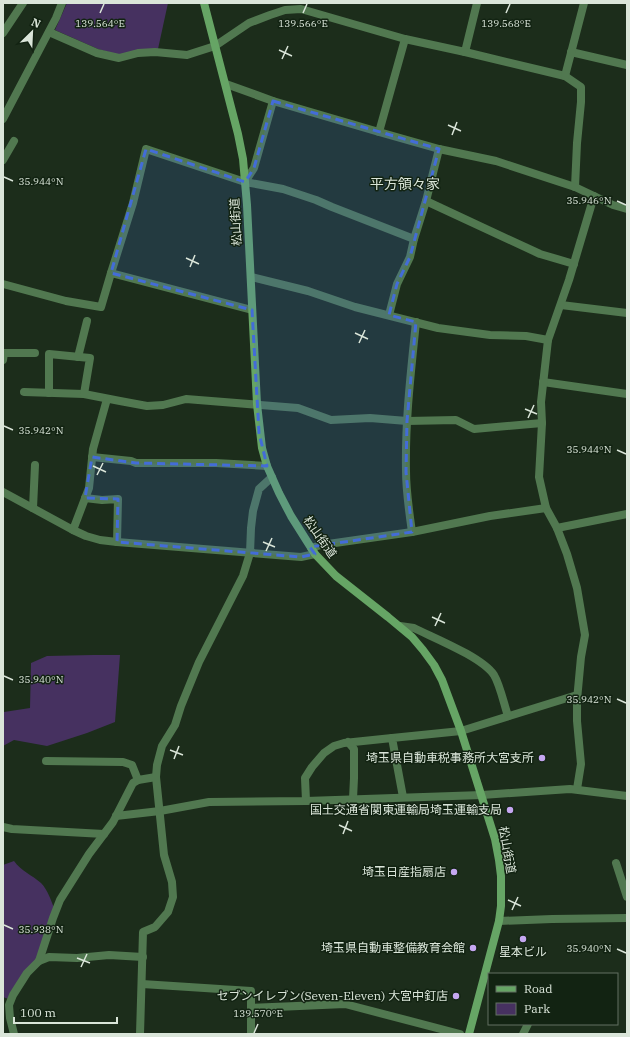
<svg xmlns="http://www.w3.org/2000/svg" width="630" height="1037" font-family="'IBM Plex Serif','Noto Sans JP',serif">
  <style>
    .green { fill: #463160 }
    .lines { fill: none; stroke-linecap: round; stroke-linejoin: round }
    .minor { stroke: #517850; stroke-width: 8 }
    .tertiary { stroke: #517850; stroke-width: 8 }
    .secondary { stroke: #66a565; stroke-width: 8 }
    .marked { fill: #436cd8; fill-opacity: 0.2; stroke: #436cd8; stroke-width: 3; stroke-dasharray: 8 5; stroke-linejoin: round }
    .ticks { fill: none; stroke: #dae5d9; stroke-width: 1.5 }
    .poi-dot { fill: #c5a7f1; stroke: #122312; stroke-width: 1.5 }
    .labels { text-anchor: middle; stroke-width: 3; stroke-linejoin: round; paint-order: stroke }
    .street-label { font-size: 12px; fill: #dae5d9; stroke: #122312 }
    .poi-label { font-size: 12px; fill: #dae5d9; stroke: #122312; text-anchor: end }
    .quarter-label { font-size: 14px; fill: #dae5d9; stroke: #122312 }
    .ticks-label { font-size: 10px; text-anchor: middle; fill: #dae5d9; stroke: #122312; stroke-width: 3; stroke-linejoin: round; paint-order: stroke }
  </style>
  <rect width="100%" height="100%" fill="#1c2d1b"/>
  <g class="green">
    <polygon points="67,3 168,3 158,49 119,55 98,49 55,30"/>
    <polygon points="93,655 120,655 115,722 87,733 47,746 14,740 3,746 3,710 4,712 30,708 31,663 47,656"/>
    <path d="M14,861C21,871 32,875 41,883C48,890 51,901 55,910L41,955L11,1000L3,997V865Z"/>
  </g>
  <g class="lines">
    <g class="minor">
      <polyline points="49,32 97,53 119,58 138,53 155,52 187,55 215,46 249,23 270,15 285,10 301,9 405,39 465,52 477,3"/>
      <polyline points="3,33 23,3"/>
      <polyline points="465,52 565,76 581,87 581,102 577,143 575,187"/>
      <polyline points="571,52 627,65"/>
      <polyline points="565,76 584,3"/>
      <polyline points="226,84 273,101 379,132 439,149 496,161 575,187 613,205 627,209"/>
      <polyline points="3,119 56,18 62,3"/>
      <polyline points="379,132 405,39"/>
      <polyline points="3,160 14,141"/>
      <polyline points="245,182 254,168 273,101"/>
      <polyline points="426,201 540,254 574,264"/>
      <polyline points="111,273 252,310"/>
      <polyline points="251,277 308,291 355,307 438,328 490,335 526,336 548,340"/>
      <polyline points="3,284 66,301 101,307 111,273 133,203 146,149 245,182 283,189 316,200 332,207 414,239"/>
      <polyline points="561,305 627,313"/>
      <polyline points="389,315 397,284 410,257 414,239 426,201 439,149"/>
      <polyline points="78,357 87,321"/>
      <polyline points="3,360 4,353 35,353"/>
      <polyline points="543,382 627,394"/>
      <polyline points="24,392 84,394 120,401 147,406 163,405 186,399 298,408 331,420 370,418 407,421 456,420 474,429 542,423"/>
      <polyline points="49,393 49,354 90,358 84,394"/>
      <polyline points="92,457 131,461 136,463 216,463 267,466"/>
      <polyline points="85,498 102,500 118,499 117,542"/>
      <polyline points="33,508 35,465"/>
      <polyline points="557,528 627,514"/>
      <polyline points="73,530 89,488 93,449 107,399"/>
      <path d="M412,532C409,511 406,491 406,471C405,421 411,371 416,322"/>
      <polyline points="311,548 321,545 412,532 490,516 546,508"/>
      <path d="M400,626L414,628C434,638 482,657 494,675C500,685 504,704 508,716"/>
      <polyline points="348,742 354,749 354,778 353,799"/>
      <polyline points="46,761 123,762 132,765 138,780"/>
      <polyline points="577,789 581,764 577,721 577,700 581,657 585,635 577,588 567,554 557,528 546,508 539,477 542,423 541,402 548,340 569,280 594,196"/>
      <polyline points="403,797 392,738 461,731 577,695"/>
      <polyline points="306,801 305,778 312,767 324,753 334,746 344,743 392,738"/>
      <polyline points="116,816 160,811 209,802 306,801 482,795"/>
      <polyline points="3,827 12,829 104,834"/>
      <polyline points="616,863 627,897"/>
      <polyline points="499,921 552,919 627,918"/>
      <polyline points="39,961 49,957 77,958 109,955 143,957"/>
      <polyline points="142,984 251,991 251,1034"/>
      <polyline points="251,1008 345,1004 460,1034"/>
      <polyline points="14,1034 10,1018 9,1005 13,995 27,973 39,961 53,918 60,900 89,854 113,822 133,783 138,780 156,777"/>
      <polyline points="140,1034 143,932 155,927 168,912 173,897 172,882 164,855 156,777 157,765 162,746 175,725 181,706 199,662 243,576 250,553 251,528 253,511 259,489 272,477"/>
      <polyline points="523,1034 528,1024"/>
    </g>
    <g class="tertiary">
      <polyline points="3,492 73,530 86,536 100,540 117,542 301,557 315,554"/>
      <polyline points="482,795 570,789 627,796"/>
    </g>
    <polyline class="secondary" points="204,3 238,134 243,159 247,205 257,404 262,448 267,466 279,493 291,516 315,554 336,576 388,617 412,637 423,650 434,665 442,680 461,731 495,839 499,860 501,876 501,906 499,921 469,1034"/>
  </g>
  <path class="marked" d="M273,101L439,149L410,257L397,284L389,315L416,322L407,421L406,472L412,532L310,547L315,554L301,557L117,542L118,499L85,498L92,457L136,463L267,466L259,433L252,310L111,273L146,149L245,182L254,168Z"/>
  <path class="ticks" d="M100,13L104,4M303,13L307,4M506,13L510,4M279,50L292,56M282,59L288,46M448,125L461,131M452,135L457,122M4,177L13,181M617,201L626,205M186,258L199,264M190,267L195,255M355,333L368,339M359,343L365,330M525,409L537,414M528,418L534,405M4,426L13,430M617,450L626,454M93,466L106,472M97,475L103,463M263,542L275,547M266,551L272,538M432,617L445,623M435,626L441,613M4,676L13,680M617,699L626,703M170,750L183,755M174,759L179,746M339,825L352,831M343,834L348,821M508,900L521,906M512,910L518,897M4,925L13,929M617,949L626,953M77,958L90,963M81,967L87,954M254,1033L258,1024"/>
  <g class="poi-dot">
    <circle cx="542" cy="758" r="4"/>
    <circle cx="510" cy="810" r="4"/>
    <circle cx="454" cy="872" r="4"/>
    <circle cx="523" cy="939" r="4"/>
    <circle cx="473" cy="948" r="4"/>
    <circle cx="456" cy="996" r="4"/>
  </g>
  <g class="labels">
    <g class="street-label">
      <text transform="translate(236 222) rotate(-93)" y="4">松山街道</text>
      <text transform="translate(320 537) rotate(55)" y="4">松山街道</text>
      <text transform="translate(507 850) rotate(80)" y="4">松山街道</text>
    </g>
    <g class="poi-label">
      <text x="534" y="762">埼玉県自動車税事務所大宮支所</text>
      <text x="502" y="814">国土交通省関東運輸局埼玉運輸支局</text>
      <text x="446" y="876">埼玉日産指扇店</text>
      <text x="465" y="952">埼玉県自動車整備教育会館</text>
      <text x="523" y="956" text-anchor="middle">星本ビル</text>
      <text x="448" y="1000">セブンイレブン(Seven-Eleven) 大宮中釘店</text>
    </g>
    <g class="quarter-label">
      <text x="405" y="189">平方領々家</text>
    </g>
  </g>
  <g class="ticks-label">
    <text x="303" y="27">139.566°E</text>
    <text x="100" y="27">139.564°E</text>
    <text x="506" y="27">139.568°E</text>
    <text x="41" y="185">35.944°N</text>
    <text x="589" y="204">35.946°N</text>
    <text x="41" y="434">35.942°N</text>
    <text x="589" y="453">35.944°N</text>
    <text x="41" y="683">35.940°N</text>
    <text x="589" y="703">35.942°N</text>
    <text x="41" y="933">35.938°N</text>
    <text x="589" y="952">35.940°N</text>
    <text x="258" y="1017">139.570°E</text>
  </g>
  <rect width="630" height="1037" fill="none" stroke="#dae5d9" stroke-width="8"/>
  <rect x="488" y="973" width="130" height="52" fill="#122312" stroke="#627162"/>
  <rect x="496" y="986" width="20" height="6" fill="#66a565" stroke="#627162"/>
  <text x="524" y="993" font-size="12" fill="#dae5d9">Road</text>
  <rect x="496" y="1003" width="20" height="12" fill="#463160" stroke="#627162"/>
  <text x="524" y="1013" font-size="12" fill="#dae5d9">Park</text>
  <g transform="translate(32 32) rotate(24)" stroke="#122312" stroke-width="3" paint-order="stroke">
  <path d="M0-3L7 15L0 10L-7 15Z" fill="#dae5d9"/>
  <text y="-6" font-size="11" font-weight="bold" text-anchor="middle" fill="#dae5d9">N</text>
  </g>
  <path d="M14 1017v6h103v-6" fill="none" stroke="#dae5d9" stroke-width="2"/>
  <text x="20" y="1017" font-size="12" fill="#dae5d9" stroke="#122312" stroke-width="3" paint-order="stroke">100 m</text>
</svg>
